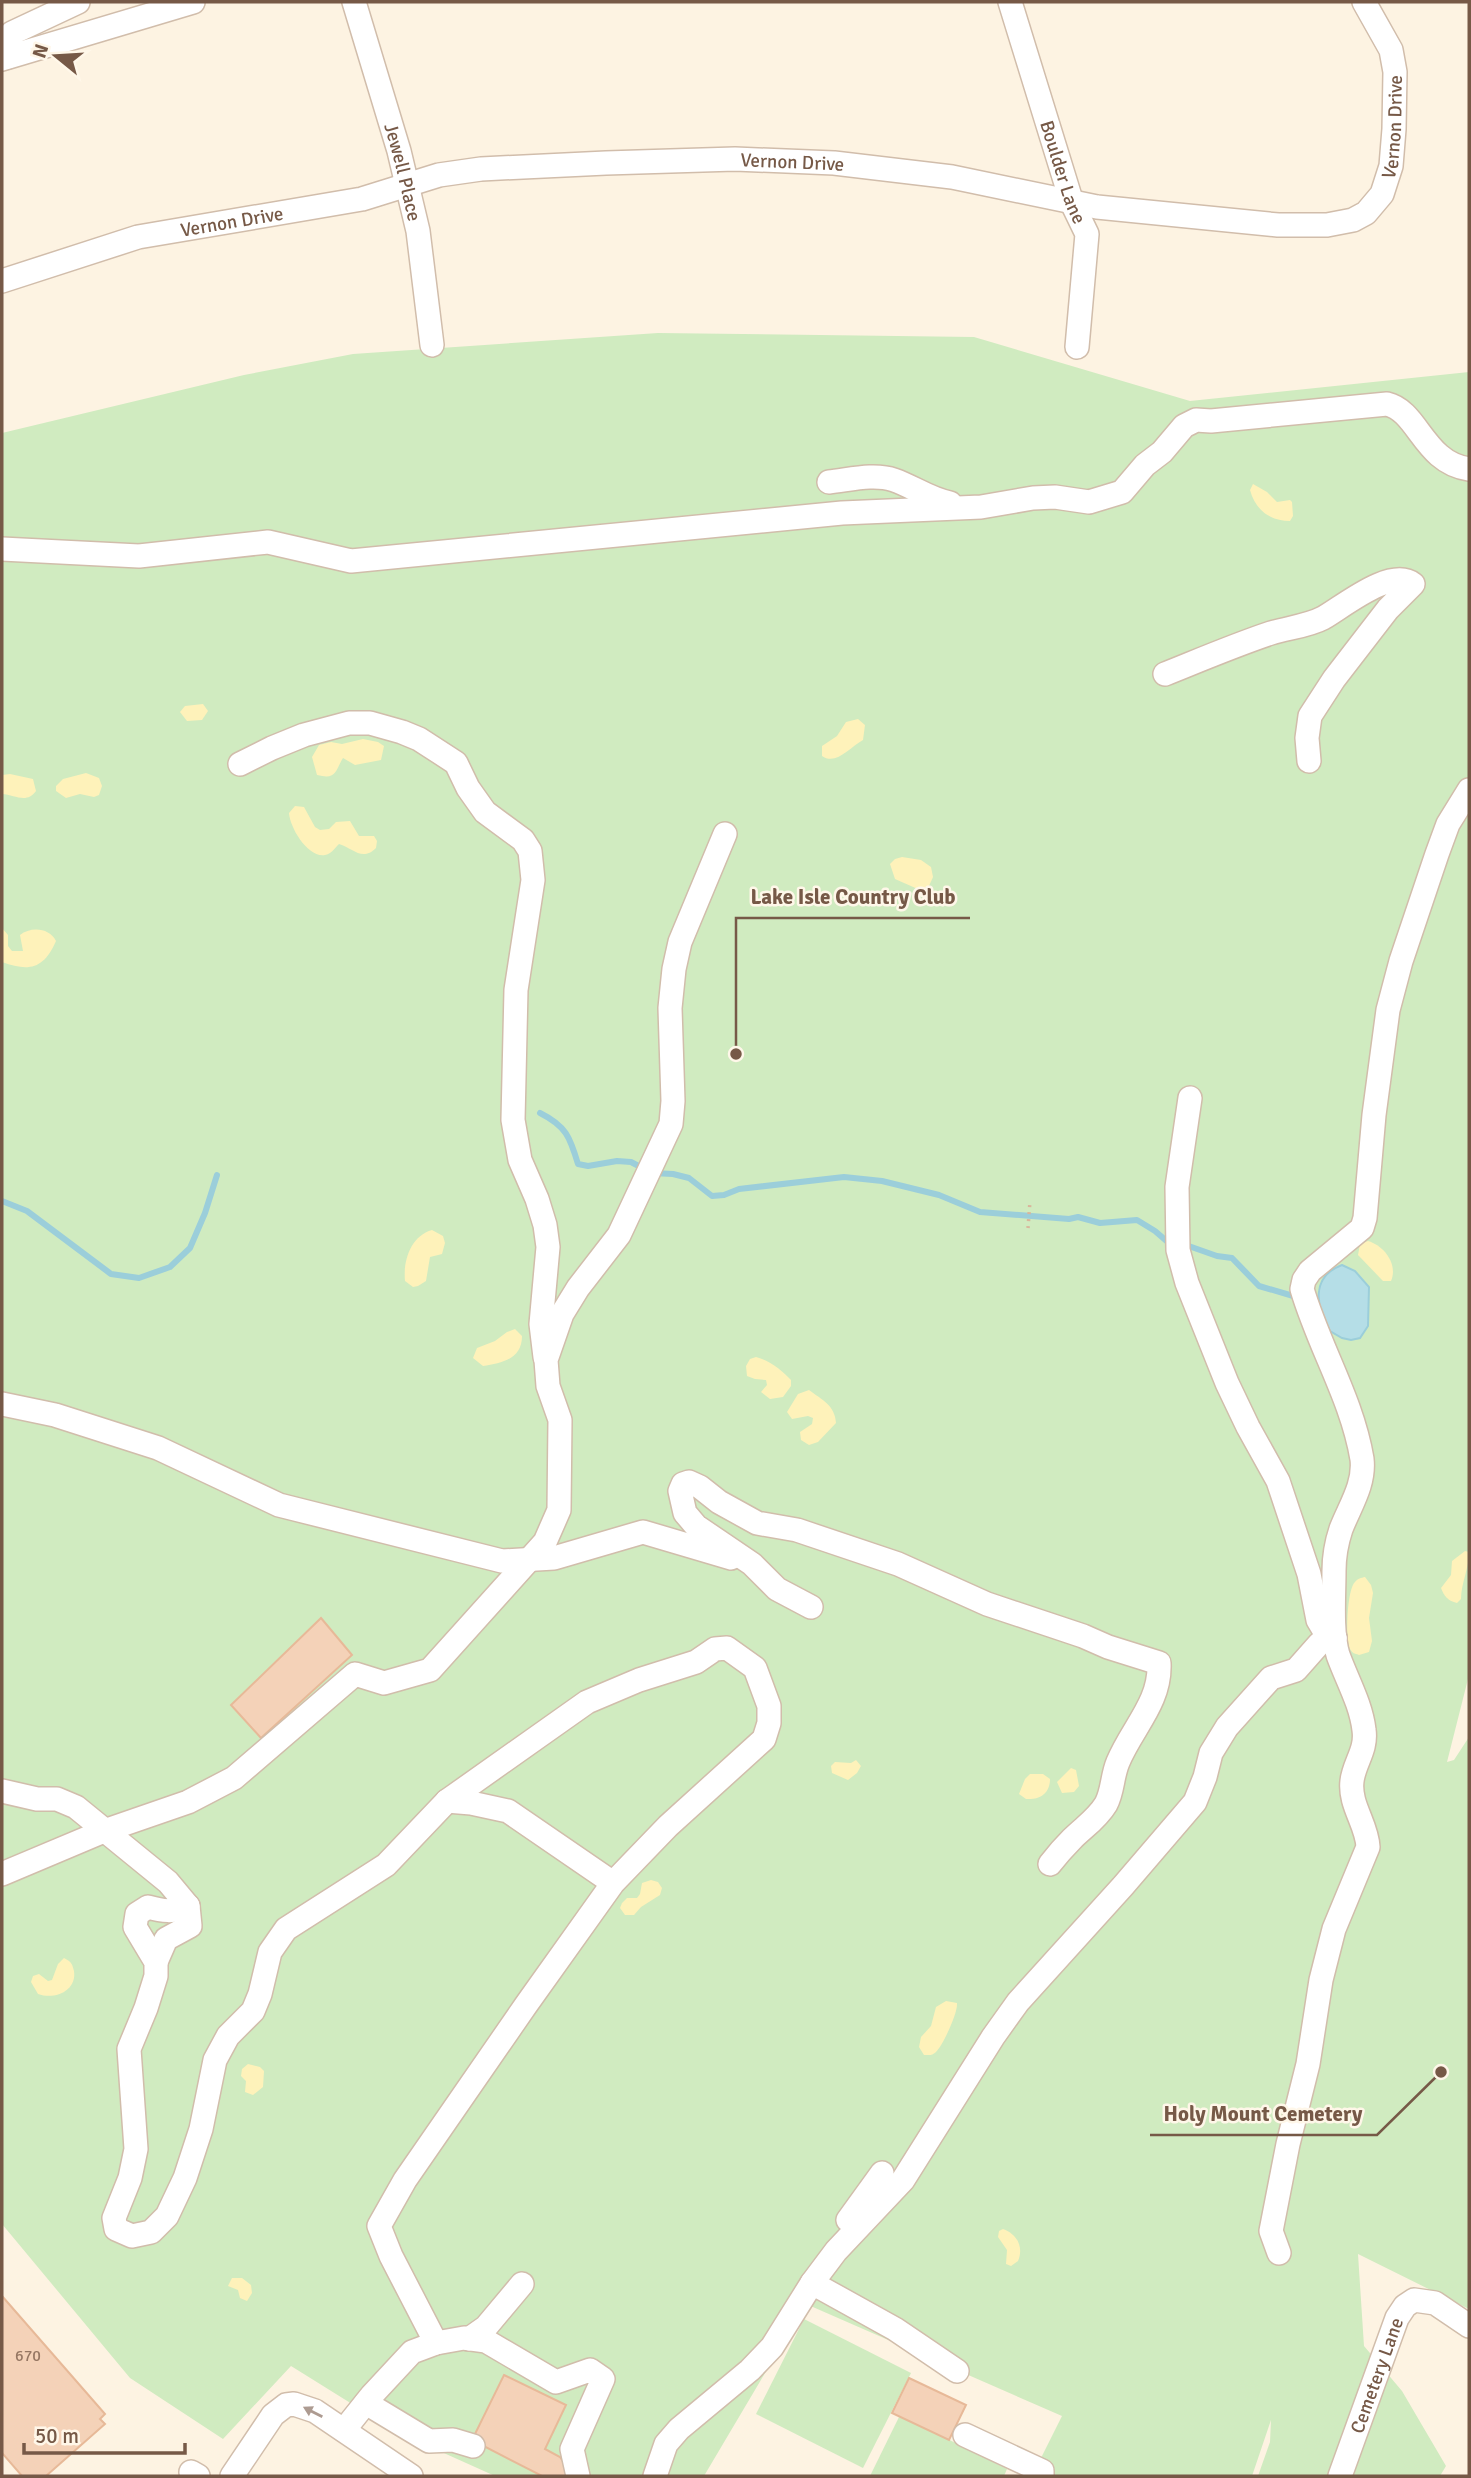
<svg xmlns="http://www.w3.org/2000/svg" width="1471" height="2478" font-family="Signika,sans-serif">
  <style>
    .green { fill: #d0ebc0 }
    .sand { fill: #fef2ba }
    .water { fill: #b5dee7; stroke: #9bceda; stroke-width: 2 }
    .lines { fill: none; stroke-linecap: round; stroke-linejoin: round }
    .stream { stroke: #9bceda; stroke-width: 6 }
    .building { fill: #f4d2b8; stroke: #e7b998; stroke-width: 2 }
    .minor-casing { stroke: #d1bdab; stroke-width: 26 }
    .path { stroke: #d9b59b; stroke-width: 3.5; stroke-dasharray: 2 5; stroke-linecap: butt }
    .minor { stroke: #fff; stroke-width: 23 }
    .oneway { fill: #ad9b91 }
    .labels { text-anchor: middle; stroke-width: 5; stroke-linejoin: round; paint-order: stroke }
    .number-label { font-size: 16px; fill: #967763 }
    .street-label { font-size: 19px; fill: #765947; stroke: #fff7e9 }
    .leader { fill: none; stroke: #765947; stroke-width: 2.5 }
    .callout-dot { fill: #765947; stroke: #fff7e9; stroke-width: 2.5 }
    .callout-label { font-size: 21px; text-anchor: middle; font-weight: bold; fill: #765947; stroke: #fff7e9; stroke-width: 5; stroke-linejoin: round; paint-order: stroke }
  </style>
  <rect width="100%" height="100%" fill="#fdf3e2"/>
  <g class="green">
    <polygon points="658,333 974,337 1190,401 1469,372 1469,1675 1447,1762 1454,1760 1469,1737 1469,2309 1358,2254 1364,2346 1402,2391 1446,2466 1440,2476 1258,2476 1270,2442 1271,2420 1252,2476 1032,2476 1062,2416 806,2304 704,2476 495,2476 397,2432 291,2366 223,2439 130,2378 2,2224 2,433 244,375 353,354"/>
    <polygon points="804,2319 911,2373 863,2468 756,2414"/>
    <polygon points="900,2415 1007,2469 1004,2476 870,2476"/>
  </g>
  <g class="sand">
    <path d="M1253,484L1267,492L1277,502L1290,500L1292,502L1293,516L1290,521C1269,521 1255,509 1250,490Z"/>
    <polygon points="203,704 208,711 202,720 187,721 180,712 185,706"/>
    <path d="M858,719L865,725L863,740C850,747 836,766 822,756V746L837,736L846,722Z"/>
    <path d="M363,739L378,742L384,746L381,760L355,765L343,758C335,771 337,780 317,775L312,757L319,745L331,742L342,744Z"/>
    <polygon points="86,773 99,778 102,786 99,795 94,797 80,794 66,798 56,791 56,786 63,779"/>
    <path d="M10,774L33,779L36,791C27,804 15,795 2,794V775Z"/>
    <path d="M295,806L304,807L315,827L320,830L329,829L336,822L350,821L359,836H374L377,841L376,848C362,862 353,848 339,844C335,848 331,854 325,855C308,858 290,828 289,813Z"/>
    <polygon points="902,857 921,860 931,867 933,877 929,886 920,890 895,879 890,864 895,859"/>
    <path d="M2,928L8,935V946L12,951H23L20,935C31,926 50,928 56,941C44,969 29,972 2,962Z"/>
    <path d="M432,1230L443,1236L445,1243L442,1254L430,1257L426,1281L418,1286L413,1287L405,1281C403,1260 411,1236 432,1230Z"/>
    <path d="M1368,1241C1385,1246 1398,1265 1391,1281H1383L1358,1255L1360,1244Z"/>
    <path d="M515,1329L522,1336C522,1359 502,1363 483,1366L473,1358L477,1348L495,1341L507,1332Z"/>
    <path d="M756,1357C769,1360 783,1371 791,1380V1386L783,1397L770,1399L761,1392L767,1385L766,1380L755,1379L747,1376L746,1366L750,1359Z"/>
    <path d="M809,1390C822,1400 835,1405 836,1423L818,1442L809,1445L801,1440L800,1432L812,1424L813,1418L808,1416L792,1419L787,1412L798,1394Z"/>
    <path d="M1465,1551L1469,1552C1469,1569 1461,1583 1461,1599L1457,1603C1448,1601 1444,1596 1441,1588L1451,1575L1452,1561Z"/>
    <path d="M1365,1577L1371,1585L1373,1593L1369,1618L1372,1641L1369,1652L1359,1655C1354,1653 1353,1654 1350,1649C1345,1639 1347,1589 1355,1582C1358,1578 1361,1578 1365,1577Z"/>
    <polygon points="856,1760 861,1766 857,1773 848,1780 832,1773 831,1766 835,1762 851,1763"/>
    <polygon points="1071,1768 1076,1770 1079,1786 1074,1792 1062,1793 1057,1782"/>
    <path d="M1030,1774H1043L1050,1779C1050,1794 1039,1800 1026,1799L1019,1794L1025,1779Z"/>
    <polygon points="651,1880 658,1882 662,1888 660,1895 641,1907 634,1915 625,1915 620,1908 622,1903 627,1898 637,1898 640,1894 642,1883"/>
    <path d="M64,1958C72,1962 72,1964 74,1971C77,1991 55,2000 38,1994L31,1982L33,1976L39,1974L48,1981L52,1980L58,1964Z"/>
    <path d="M946,2001L957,2003C958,2013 943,2045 936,2052C931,2056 931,2055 924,2055L919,2047L921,2037L931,2026L936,2007Z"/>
    <polygon points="248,2064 260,2067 264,2071 263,2087 253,2095 245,2092 246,2081 241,2076 242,2069"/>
    <path d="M1003,2229C1017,2234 1024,2247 1018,2261L1011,2266L1006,2264L1007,2250L998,2237L999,2231Z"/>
    <polygon points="232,2278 242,2278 251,2285 252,2293 247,2301 240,2298 238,2290 228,2286"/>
  </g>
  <path class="water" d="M1342,1265L1355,1271L1369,1287L1368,1326L1360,1338L1351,1340L1342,1338L1330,1331C1316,1307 1310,1277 1342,1265Z"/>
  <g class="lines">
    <g class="stream">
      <path d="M540,1113C566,1126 570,1137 578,1164L588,1166L617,1161L631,1162L652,1173L673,1174L689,1178L712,1196L724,1195L739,1189L844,1177L882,1181L939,1195L980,1212L1069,1219L1078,1217L1100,1223L1137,1220L1155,1231L1170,1244"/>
      <polyline points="2,1201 27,1211 111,1274 139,1278 170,1267 190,1248 205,1213 217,1175"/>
      <polyline points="1183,1244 1217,1256 1232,1258 1259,1286 1300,1298"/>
    </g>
  </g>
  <g class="building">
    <polygon points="321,1618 352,1655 261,1738 231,1705"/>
    <polygon points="2,2296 105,2414 100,2419 105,2424 46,2476 22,2476 2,2453"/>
    <polygon points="504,2375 566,2405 545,2449 560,2457 573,2476 542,2476 472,2440"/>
    <polygon points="909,2378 966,2405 949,2440 892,2413"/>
  </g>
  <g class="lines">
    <defs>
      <g id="minor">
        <path id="s1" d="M354,2L399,151L418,231L432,345"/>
        <path id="s2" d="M1010,2L1072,203L1087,234L1077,347"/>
        <polyline points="8,57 12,33 78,2"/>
        <polyline points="2,59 193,2"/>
        <path id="s3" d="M2,281L138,237L362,199L439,175L481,169L606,163L735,159L834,163L952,177L1097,207L1278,225H1327L1353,220L1366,213L1382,194L1391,166L1394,129L1395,72L1391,50L1364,2"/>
        <path d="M829,482C849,480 874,473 894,480C914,487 929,499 950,503"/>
        <path d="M2,549L139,556L268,542L351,561L842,513L981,507L1033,498L1055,497L1089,502L1122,492L1145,465L1162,452L1184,426L1196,420L1211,421L1387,404C1418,411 1424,463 1469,469"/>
        <path d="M1165,674C1200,660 1235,645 1271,633C1287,628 1308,626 1323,618C1344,606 1391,567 1413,584L1388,609L1334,679L1310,716L1307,738L1309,761"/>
        <polyline points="240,764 272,748 304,735 349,723 370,723 402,732 419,739 456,763 468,788 485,812 523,840 530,851 533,880 516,990 513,1120 520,1160 537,1199 545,1225 548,1247 541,1324 545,1357"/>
        <polyline points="1190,1098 1177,1187 1178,1250 1187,1283 1227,1383 1248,1427 1278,1481 1309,1574 1318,1620 1324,1630 1335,1638"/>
        <polyline points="2,1404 55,1415 158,1448 279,1505 502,1561 554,1558 643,1532 731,1558"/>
        <path d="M811,1607L777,1589L752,1564L696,1526L685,1513L680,1491L683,1484L689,1482L700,1487L719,1502L757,1523L797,1530L898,1564L987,1604L1083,1636L1108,1647L1159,1663C1161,1702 1132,1728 1118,1762C1112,1776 1113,1791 1106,1804C1097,1819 1084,1827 1072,1839C1064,1847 1057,1855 1050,1864"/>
        <path d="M2,1791L37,1799H57L76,1807L168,1882L188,1906C174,1913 162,1911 148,1907L137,1914L135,1927L156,1962V1976L146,2008L129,2049L136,2149L130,2178L114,2218L116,2229L132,2236L151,2232L167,2216L185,2178L201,2129L215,2060L228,2036L253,2011L260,1994L270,1952L286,1929L386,1865L447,1801"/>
        <polyline points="2,1874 104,1831 188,1802 234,1778 355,1674 384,1683 430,1670 545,1542 559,1510 560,1420 548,1386 546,1360 562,1314 578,1288 619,1235 671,1124 673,1101 670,1008 674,969 680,942 725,834"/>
        <polyline points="156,1962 166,1939 190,1926 188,1906"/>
        <polyline points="848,2220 882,2173"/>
        <path d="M1279,2253L1271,2231L1288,2144L1308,2064L1321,1980L1334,1929L1368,1847C1367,1824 1349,1805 1352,1781C1354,1763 1367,1750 1364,1730C1361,1704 1347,1680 1338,1655C1331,1632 1334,1595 1334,1571C1334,1558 1337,1541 1341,1529C1350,1506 1365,1484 1362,1459C1352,1399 1319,1347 1302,1289L1304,1280L1310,1271L1362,1228L1365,1218L1374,1115L1388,1010L1401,961L1437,854L1448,824L1469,790"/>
        <polyline points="812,2283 836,2251 903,2180 993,2037 1018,2002 1123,1886 1195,1802 1205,1777 1211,1753 1227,1727 1271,1678 1296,1670 1319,1644 1335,1638"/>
        <polyline points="469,2339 486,2327 522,2284"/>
        <polyline points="436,2343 391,2256 379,2226 405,2180 526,2005 613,1883 668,1826 764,1739 769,1723 769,1706 755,1668 727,1648 715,1649 696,1662 639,1680 587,1702 447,1801 471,1803 508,1811 613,1883"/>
        <polyline points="366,2403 429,2441 453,2440 473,2446"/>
        <polyline points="344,2430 372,2395 412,2352 436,2343 464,2338 486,2341 556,2382 590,2370 603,2379 572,2449 578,2476"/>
        <polyline points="965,2435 1042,2471 1042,2476"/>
        <polyline points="191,2472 198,2476"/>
        <polyline points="232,2476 273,2415 286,2405 294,2404 315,2411 411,2476"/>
        <polyline points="655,2476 666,2444 679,2429 750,2370 772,2347 812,2283 895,2329 957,2371"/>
        <path id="s4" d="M1340,2476L1397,2318L1405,2306L1414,2300L1435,2303L1469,2326"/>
      </g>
    </defs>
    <use href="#minor" class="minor-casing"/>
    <polyline class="path" points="1028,1228 1030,1201"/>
    <use href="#minor" class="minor"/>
  </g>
  <defs><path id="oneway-solid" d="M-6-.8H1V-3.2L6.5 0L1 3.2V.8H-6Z" transform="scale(1.75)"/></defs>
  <use class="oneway" href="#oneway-solid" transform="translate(313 2412) rotate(-153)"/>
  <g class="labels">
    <g class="number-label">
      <text x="28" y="2361">670</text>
    </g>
    <g class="street-label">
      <text dy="7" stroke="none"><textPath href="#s3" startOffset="1479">Vernon Drive</textPath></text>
      <text dy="7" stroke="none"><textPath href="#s3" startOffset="805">Vernon Drive</textPath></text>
      <text dy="7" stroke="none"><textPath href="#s1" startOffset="177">Jewell Place</textPath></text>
      <text dy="7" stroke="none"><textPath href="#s2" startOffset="178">Boulder Lane</textPath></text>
      <text dy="7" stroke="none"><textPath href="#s3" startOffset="238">Vernon Drive</textPath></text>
      <text dy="7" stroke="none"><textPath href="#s4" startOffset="107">Cemetery Lane</textPath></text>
    </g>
  </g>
  <path class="leader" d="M736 1054L736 918H970M1441 2072L1377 2135H1150"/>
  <g class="callout-dot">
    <circle cx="736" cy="1054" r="7"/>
    <circle cx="1441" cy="2072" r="7"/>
  </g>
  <g class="callout-label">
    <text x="853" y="904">Lake Isle Country Club</text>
    <text x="1263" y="2121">Holy Mount Cemetery</text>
  </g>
  <rect width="1471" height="2478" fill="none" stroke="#765947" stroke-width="7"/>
  <g transform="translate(56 56) rotate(288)" stroke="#fff7e9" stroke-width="5" paint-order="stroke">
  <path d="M0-5L12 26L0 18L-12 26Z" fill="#765947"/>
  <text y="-10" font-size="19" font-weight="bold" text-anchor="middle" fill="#765947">N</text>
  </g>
  <path d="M24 2443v10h161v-10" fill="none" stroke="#765947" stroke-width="3.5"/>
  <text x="35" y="2443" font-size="21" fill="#765947" stroke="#fff7e9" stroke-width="5" paint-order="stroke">50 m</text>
</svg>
